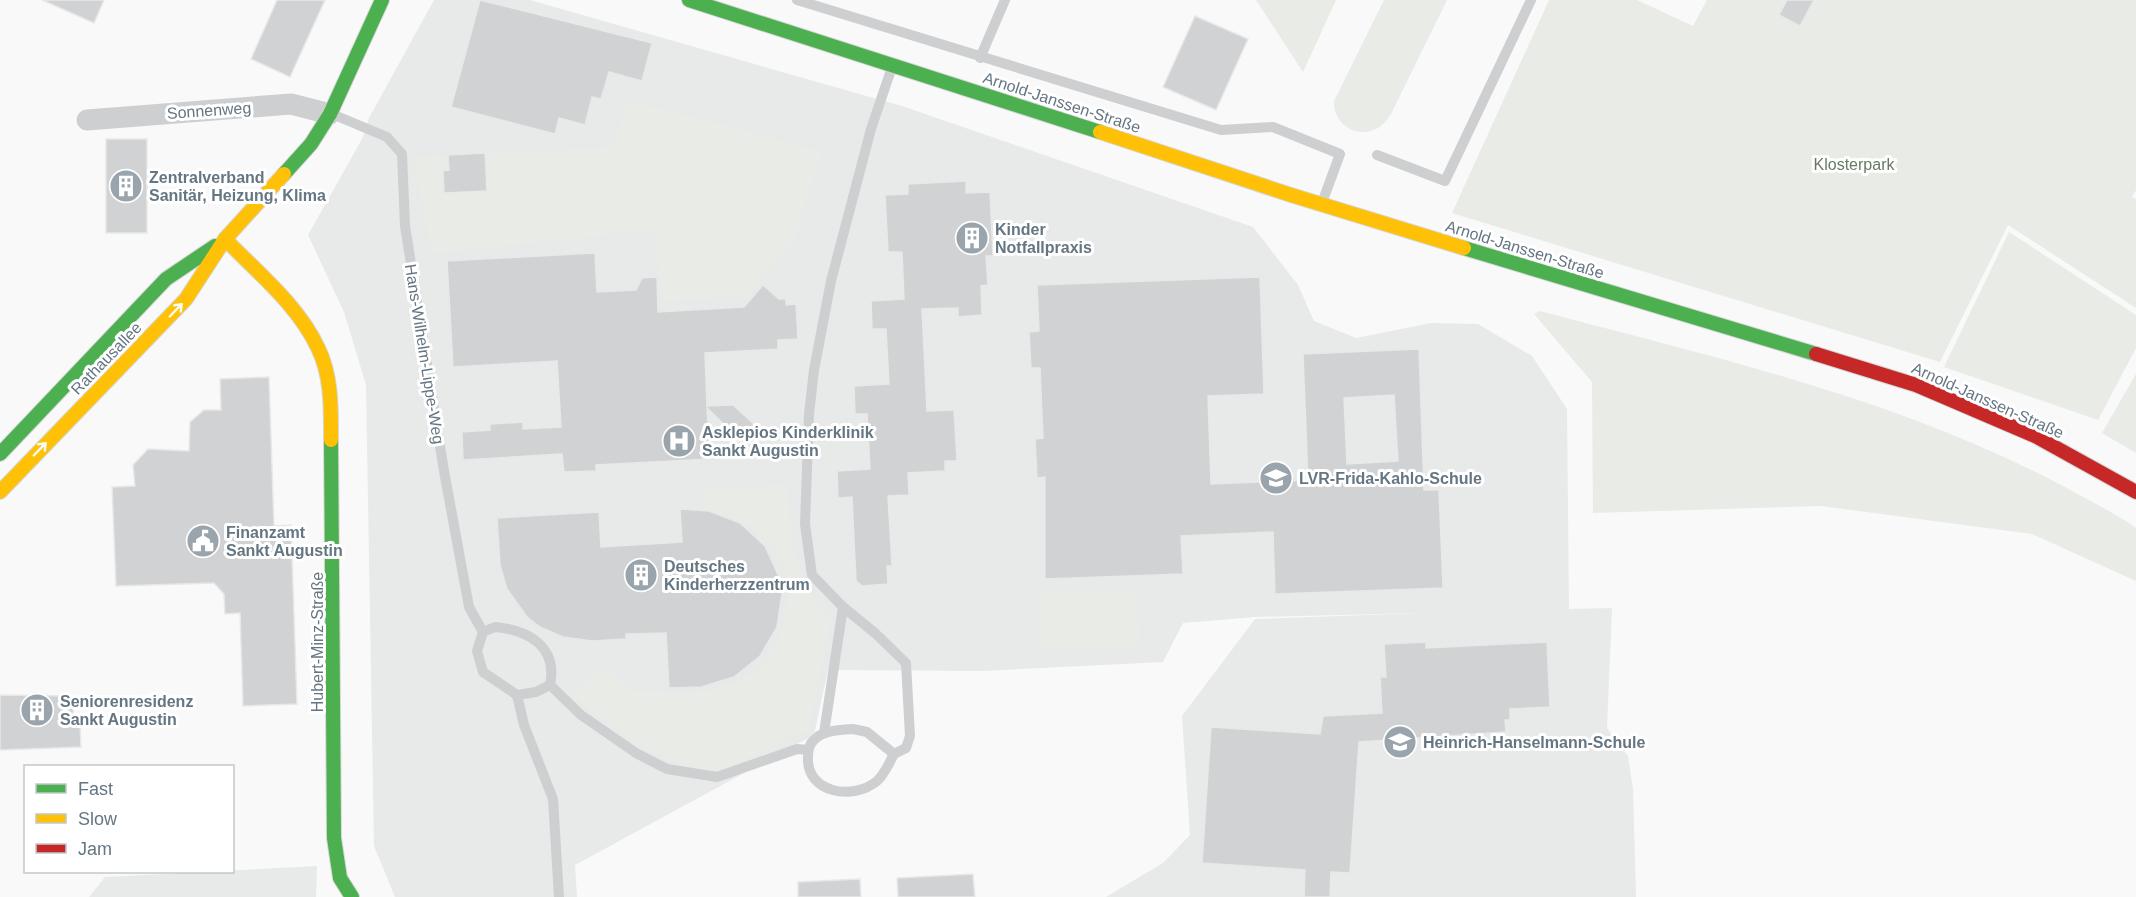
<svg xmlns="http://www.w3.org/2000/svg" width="2136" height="897" font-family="Helvetica,sans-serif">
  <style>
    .built { fill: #e8e9e9 }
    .green { fill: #e8ebe6 }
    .building { fill: #d0d2d3; stroke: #e8e8e8; stroke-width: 1.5; fill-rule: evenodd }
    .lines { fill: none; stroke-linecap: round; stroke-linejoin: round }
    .fast-casing { stroke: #d5d6d7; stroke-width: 16 }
    .slow-casing { stroke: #d5d6d7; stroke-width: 16 }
    .jam-casing { stroke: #d5d6d7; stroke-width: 16 }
    .lane { stroke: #cecfd0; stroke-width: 10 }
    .street { stroke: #cecfd0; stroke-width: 21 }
    .fast { stroke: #4caf50; stroke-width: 14 }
    .slow { stroke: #ffc107; stroke-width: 14 }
    .jam { stroke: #c62828; stroke-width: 14 }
    .oneway { stroke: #f6fbf6 }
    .labels { text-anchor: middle; stroke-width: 6; stroke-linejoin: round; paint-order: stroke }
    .street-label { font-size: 16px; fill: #657683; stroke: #fff }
    .park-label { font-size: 16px; fill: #687a64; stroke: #fff }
    .poi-label { font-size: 16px; font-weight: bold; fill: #657683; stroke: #fff; text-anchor: start }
  </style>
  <rect width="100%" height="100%" fill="#f9f9f9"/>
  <g class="built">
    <polygon points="434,0 530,0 905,107 1253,227 1298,285 1314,321 1356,338 1431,323 1478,324 1532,356 1567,409 1569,609 1612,608 1607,728 1628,756 1633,789 1636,897 1106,897 1163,863 1190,835 1182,716 1255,619 1421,613 1255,617 1183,623 1163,662 983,671 828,670 814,735 575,865 577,897 395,897 374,846 366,385 344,312 308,235 363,137 369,118"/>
    <polygon points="317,866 316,897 89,897 105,877"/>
  </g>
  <g class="green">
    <polygon points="1256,0 1336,0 1303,72"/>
    <path d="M1384,0H1447L1390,116C1386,121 1381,127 1376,129C1355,139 1333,123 1334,101Z"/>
    <polygon points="1549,0 1637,0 1693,26 1707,0 2136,0 2136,190 2132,197 2136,199 2136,308 2008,225 1940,362 1452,213"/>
    <polygon points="628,100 822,151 794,240 747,297 663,301 654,230 431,254 413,157 608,147 616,137"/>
    <polygon points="2009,232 2136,315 2136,348 2098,420 1944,367"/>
    <path d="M1540,311C1717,358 1898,399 2061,485C2086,499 2112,511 2136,528V581L2032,534L1821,506L1593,513L1592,382L1534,314Z"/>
    <polygon points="2136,374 2136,453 2102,433"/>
    <path d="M786,485C794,540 790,576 831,616L808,731C780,740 741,768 714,770C708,770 701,768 695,767C645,757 612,726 572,696L604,667L627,690C658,692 698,695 727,686C785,668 806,587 768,542C751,523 727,516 704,509L702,487Z"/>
    <polygon points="1137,590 1140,646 1040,651 1037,594"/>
  </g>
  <g class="building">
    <polygon points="42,0 104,0 94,23"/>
    <polygon points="277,0 325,0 290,77 251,59"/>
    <polygon points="480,0 652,43 642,81 609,72 601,99 592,97 585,125 559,118 555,134 451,107"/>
    <polygon points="1787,0 1814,0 1800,26 1779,15"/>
    <polygon points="1195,16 1248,39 1216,110 1163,87"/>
    <rect x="106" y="139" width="41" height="94"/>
    <polygon points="485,153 487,191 444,193 443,171 449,170 448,155"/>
    <polygon points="966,181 966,193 990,192 993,256 986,256 988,285 981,286 982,315 958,317 958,308 922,309 927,411 954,410 957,461 945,461 945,471 908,473 909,495 888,496 892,566 887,566 888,584 862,586 856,581 852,497 838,498 837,471 870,469 867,414 855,414 854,386 889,384 886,329 872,329 871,301 904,299 902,252 888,252 885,195 908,194 908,184"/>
    <polygon points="595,253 597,292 636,290 642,278 657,277 658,312 744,307 763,285 779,299 786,299 786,305 796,304 798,339 778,340 778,349 705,353 707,406 733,405 754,424 754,438 739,439 707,408 710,459 596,465 596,471 564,472 562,454 463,460 462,432 490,430 490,424 523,422 523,429 561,427 557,361 453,367 447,261"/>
    <path d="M1260,277L1264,394L1208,396L1211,484L1308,480L1303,354L1419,349L1424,490H1439L1443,588L1275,594L1273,532L1181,536L1183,574L1045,579V477L1037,478L1035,439L1043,438L1040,368H1031L1029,332L1039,331L1037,285ZM1394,395L1398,461L1347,464L1344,398Z"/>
    <polygon points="269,377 274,526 291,525 297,704 243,706 240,613 225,614 224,594 214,583 116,586 112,487 135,486 133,465 148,449 189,451 190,422 204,410 221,410 220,379"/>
    <polygon points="680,509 709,511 740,523 765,546 779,577 782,593 777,627 760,656 734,677 701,687 669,688 666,633 626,634 626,639 592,641 563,637 540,627 527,617 507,589 500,565 497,518 599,512 601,547 682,542"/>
    <polygon points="1426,642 1426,648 1547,642 1550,707 1510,709 1510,720 1505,720 1506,732 1359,742 1350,873 1331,872 1330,897 1304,897 1305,870 1202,863 1211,727 1320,734 1323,716 1382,713 1380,677 1386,677 1384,644"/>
    <polygon points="0,695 74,696 73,724 80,725 81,747 0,750"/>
    <polygon points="973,874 975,897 898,897 897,878"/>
    <polygon points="860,879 861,897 798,897 798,882"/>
  </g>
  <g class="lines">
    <defs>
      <g id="fast">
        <polyline points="689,0 1100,132"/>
        <polyline points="284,174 311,144 330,114 382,0"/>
        <polyline points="1464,248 1816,354"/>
        <polyline points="331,440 334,838 340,878 352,897"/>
        <polyline points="0,454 166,279 215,246"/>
      </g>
      <g id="slow">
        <polyline points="1100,132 1291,195 1464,248"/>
        <path d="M225,239C257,272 298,305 318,348C332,376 331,410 331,440"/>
        <polyline points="0,492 186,299 225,239 284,174"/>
      </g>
      <polyline id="jam" points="1816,354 1916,385 2035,436 2136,492"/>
    </defs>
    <use href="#fast" class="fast-casing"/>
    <use href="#slow" class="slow-casing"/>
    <use href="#jam" class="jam-casing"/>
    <g class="lane">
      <polyline points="797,0 1221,130 1273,127 1340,154 1322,203"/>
      <polyline points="980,58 1005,0"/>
      <polyline points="892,67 871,129 831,281 814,370 809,414 805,524 812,575 843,607 875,633 906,663 910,736 906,748 894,754"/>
      <polyline points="332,114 387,137 402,154 405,226 444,471 469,607 483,632"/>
      <polyline points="1377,155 1445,181 1531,0"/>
      <path d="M495,627C529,630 558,647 550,685L536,692L517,695L483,672L477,651L483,632Z"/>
      <polyline points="550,685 581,715 636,753 667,769 717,777 797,749 808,750"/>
      <polyline points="517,695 524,725 553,799 559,897"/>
      <path d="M853,729L867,732L894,754C889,763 885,774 877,781C853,801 806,793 808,757C808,751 809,744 814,740C823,730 841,730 853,729Z"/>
      <polyline points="824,733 843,607"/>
    </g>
    <polyline class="street" points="87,120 291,104 330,114"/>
    <use href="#fast" class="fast"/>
    <use href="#slow" class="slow"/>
    <use href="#jam" class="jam"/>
  </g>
  <defs><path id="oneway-shaft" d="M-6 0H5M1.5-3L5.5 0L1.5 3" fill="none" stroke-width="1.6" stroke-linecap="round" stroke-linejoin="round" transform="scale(1.5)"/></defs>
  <g class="oneway">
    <use href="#oneway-shaft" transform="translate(176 310) rotate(-46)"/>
    <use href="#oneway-shaft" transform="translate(40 449) rotate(-46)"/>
  </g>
  <defs>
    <symbol id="building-disc" viewBox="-11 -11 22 22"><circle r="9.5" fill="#99a4ac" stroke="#fff"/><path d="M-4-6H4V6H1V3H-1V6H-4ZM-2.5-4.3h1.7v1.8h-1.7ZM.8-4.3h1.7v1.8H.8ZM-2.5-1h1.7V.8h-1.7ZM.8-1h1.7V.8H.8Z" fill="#fff"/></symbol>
    <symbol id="hospital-disc" viewBox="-11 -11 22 22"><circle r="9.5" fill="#99a4ac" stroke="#fff"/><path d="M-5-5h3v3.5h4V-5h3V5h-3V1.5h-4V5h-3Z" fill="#fff"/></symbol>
    <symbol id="school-disc" viewBox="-11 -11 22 22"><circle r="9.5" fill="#99a4ac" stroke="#fff"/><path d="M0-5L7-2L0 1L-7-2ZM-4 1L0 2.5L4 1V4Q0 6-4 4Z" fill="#fff"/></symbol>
    <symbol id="civic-disc" viewBox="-11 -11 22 22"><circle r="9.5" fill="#99a4ac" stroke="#fff"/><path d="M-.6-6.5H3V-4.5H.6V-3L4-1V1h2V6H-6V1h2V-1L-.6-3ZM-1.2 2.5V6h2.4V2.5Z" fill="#fff"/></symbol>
  </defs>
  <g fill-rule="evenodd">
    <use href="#building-disc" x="107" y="167" width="38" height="38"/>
    <use href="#building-disc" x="953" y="219" width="38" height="38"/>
    <use href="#hospital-disc" x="660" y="422" width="38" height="38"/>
    <use href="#school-disc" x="1257" y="459" width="38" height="38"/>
    <use href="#civic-disc" x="184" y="522" width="38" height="38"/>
    <use href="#building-disc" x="622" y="556" width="38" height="38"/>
    <use href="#building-disc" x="18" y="691" width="38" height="38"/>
    <use href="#school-disc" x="1381" y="723" width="38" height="38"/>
  </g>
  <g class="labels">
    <g class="street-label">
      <text transform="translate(1062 102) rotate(18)" y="6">Arnold-Janssen-Straße</text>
      <text transform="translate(209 110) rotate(-4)" y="6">Sonnenweg</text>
      <text transform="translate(1525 249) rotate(17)" y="6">Arnold-Janssen-Straße</text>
      <text transform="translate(425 354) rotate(81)" y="6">Hans-Wilhelm-Lippe-Weg</text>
      <text transform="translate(106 358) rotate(-46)" y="6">Rathausallee</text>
      <text transform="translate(1988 400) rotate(24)" y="6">Arnold-Janssen-Straße</text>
      <text transform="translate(317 642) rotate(-90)" y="6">Hubert-Minz-Straße</text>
    </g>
    <g class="park-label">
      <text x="1854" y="170">Klosterpark</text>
    </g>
    <g class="poi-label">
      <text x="149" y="183">Zentralverband<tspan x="149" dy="18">Sanitär, Heizung, Klima</tspan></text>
      <text x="995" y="235">Kinder<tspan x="995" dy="18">Notfallpraxis</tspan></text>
      <text x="702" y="438">Asklepios Kinderklinik<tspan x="702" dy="18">Sankt Augustin</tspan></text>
      <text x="1299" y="484">LVR-Frida-Kahlo-Schule</text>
      <text x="226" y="538">Finanzamt<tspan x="226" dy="18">Sankt Augustin</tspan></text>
      <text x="664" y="572">Deutsches<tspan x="664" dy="18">Kinderherzzentrum</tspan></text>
      <text x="60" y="707">Seniorenresidenz<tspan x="60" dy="18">Sankt Augustin</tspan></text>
      <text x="1423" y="748">Heinrich-Hanselmann-Schule</text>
    </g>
  </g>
  <rect x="24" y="765" width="210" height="108" fill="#ffffff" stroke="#c1c8cd" stroke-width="1.5"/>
  <rect x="36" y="784" width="30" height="9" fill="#4caf50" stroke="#c1c8cd" stroke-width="1.5"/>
  <text x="78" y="795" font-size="18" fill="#657683">Fast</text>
  <rect x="36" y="814" width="30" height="9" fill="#ffc107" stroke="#c1c8cd" stroke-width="1.5"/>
  <text x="78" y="825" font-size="18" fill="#657683">Slow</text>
  <rect x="36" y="844" width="30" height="9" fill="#c62828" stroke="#c1c8cd" stroke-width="1.5"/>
  <text x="78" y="855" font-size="18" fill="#657683">Jam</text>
</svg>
